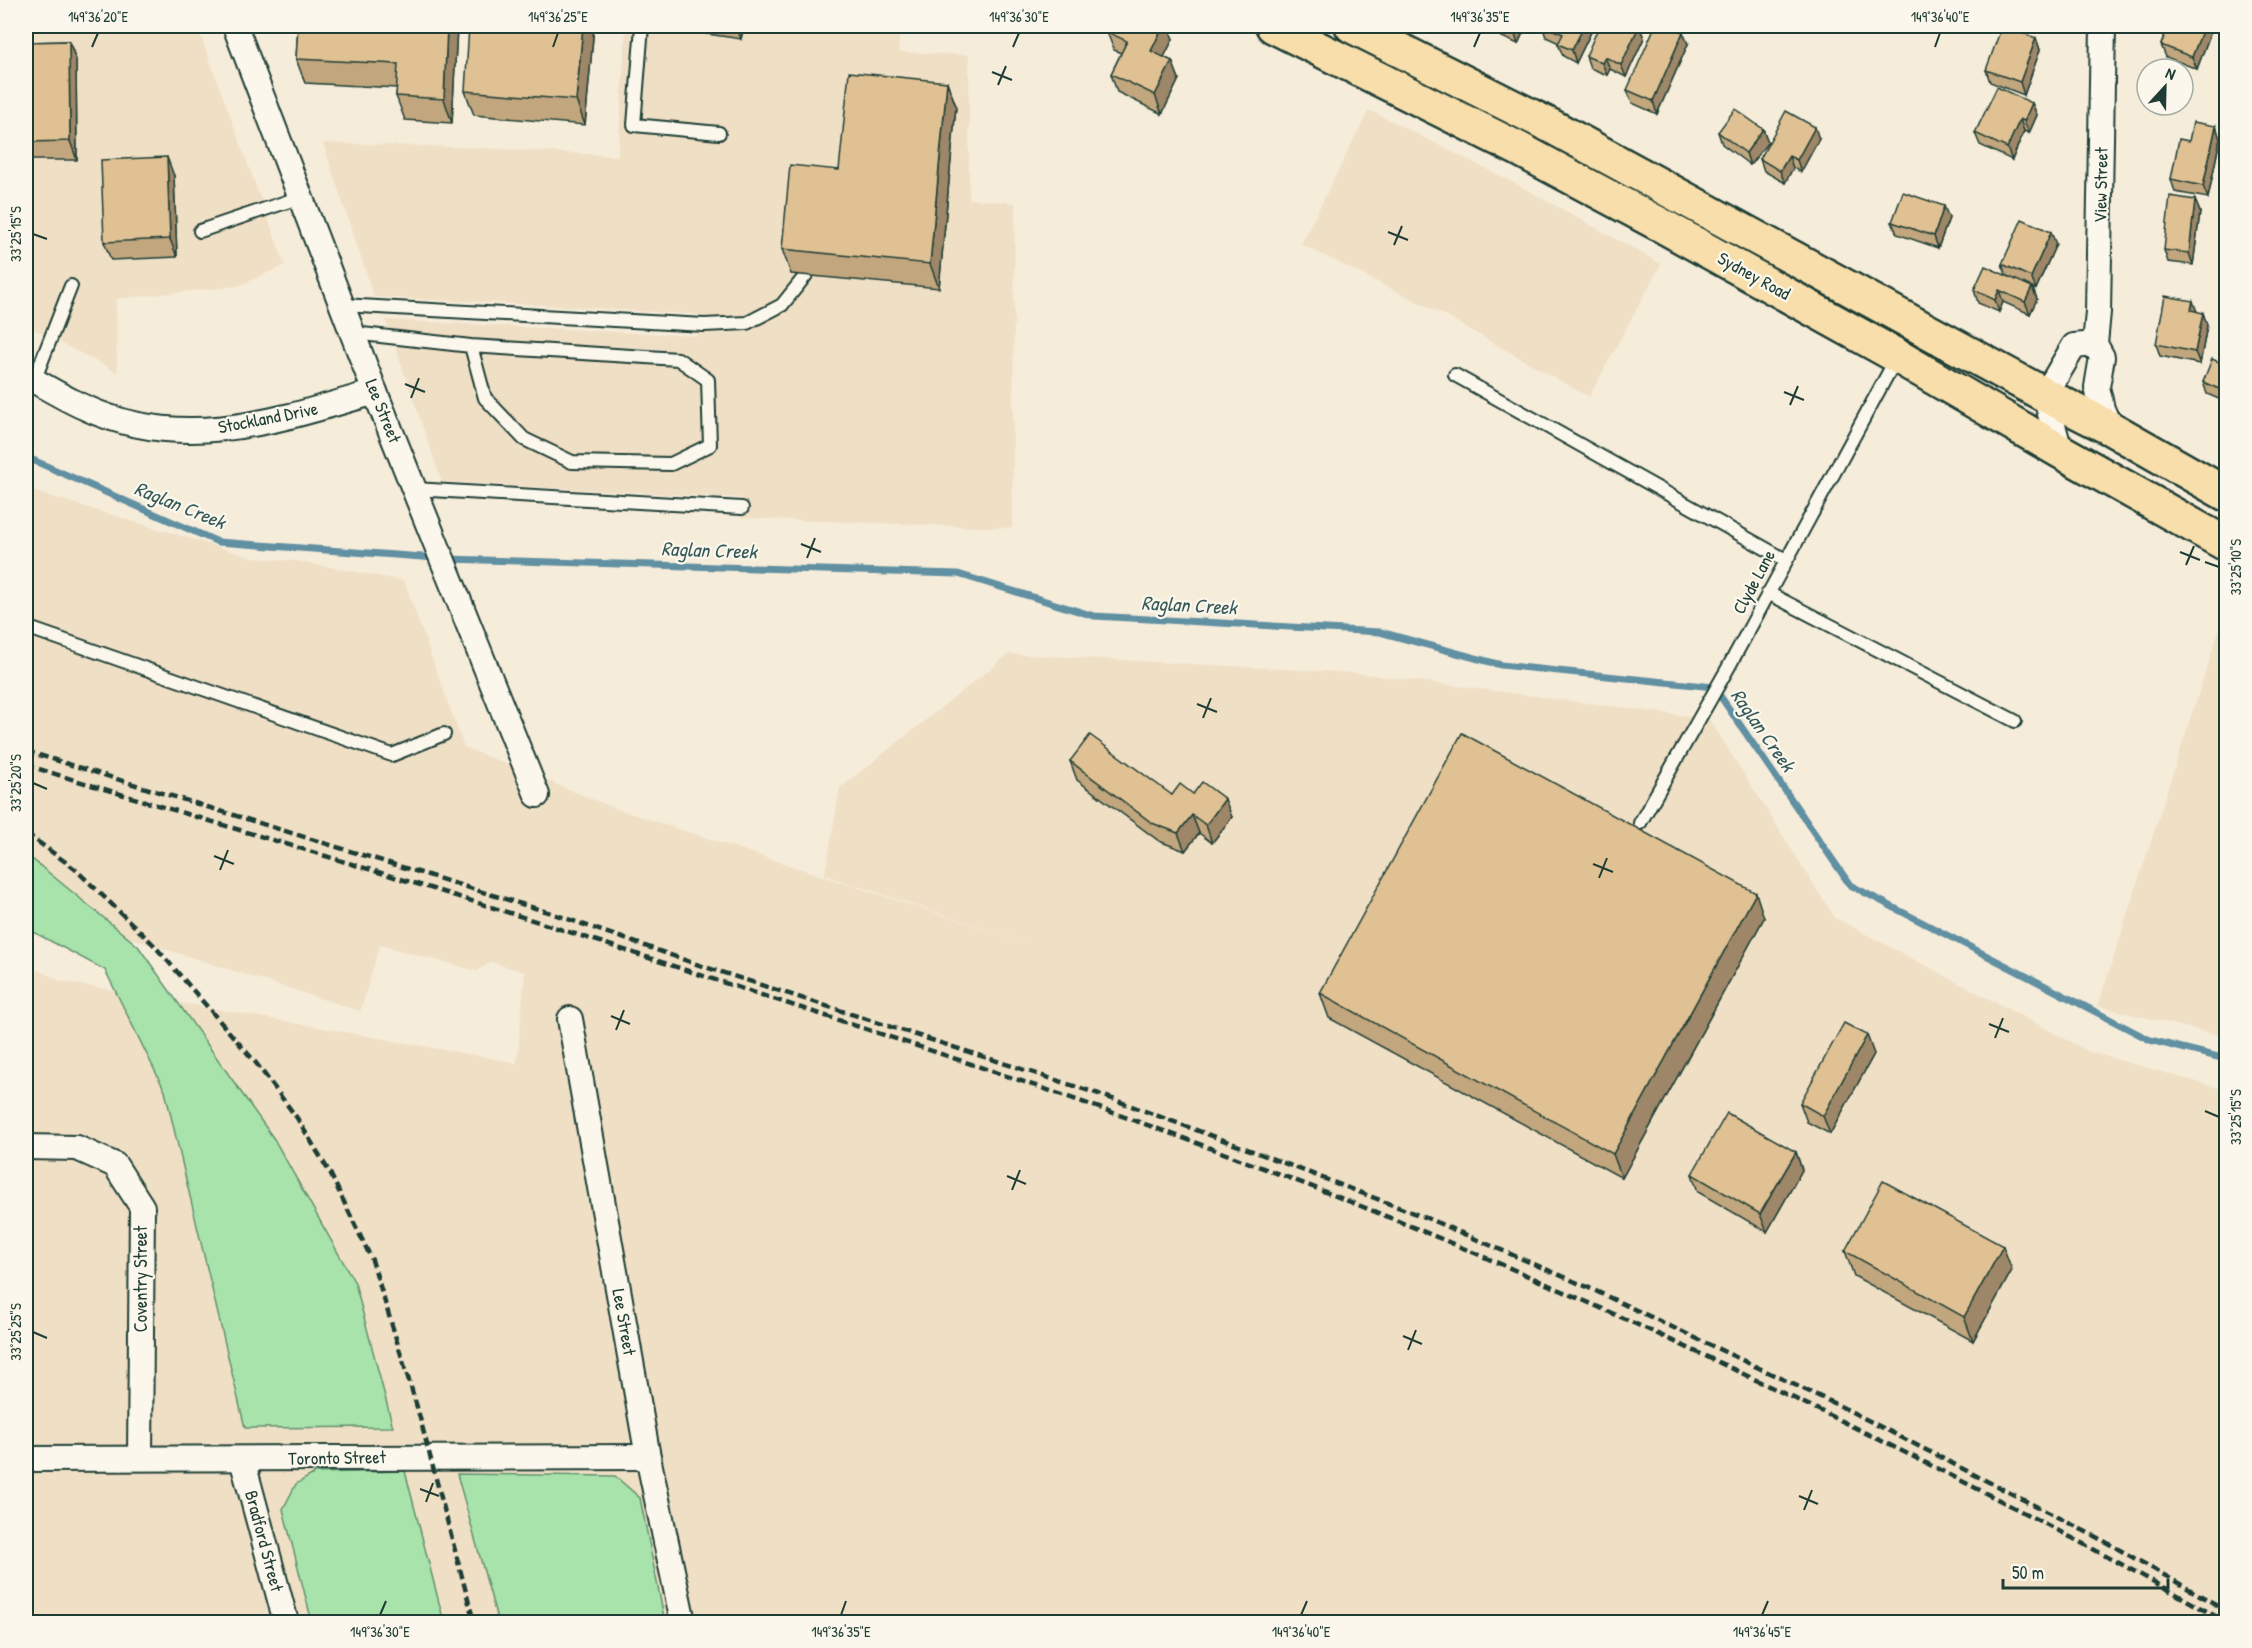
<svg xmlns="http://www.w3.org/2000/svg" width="2252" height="1648" font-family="'Patrick Hand',sans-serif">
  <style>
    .built { fill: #efdfc5 }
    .green { fill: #a7e3aa; stroke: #63906f; stroke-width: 1.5 }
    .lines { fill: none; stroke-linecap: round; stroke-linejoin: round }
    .stream { stroke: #6090a2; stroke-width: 7 }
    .lane-casing { stroke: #1f3d34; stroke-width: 16 }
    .street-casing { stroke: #1f3d34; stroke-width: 28 }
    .highway-casing { stroke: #1f3d34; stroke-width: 38 }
    .lane { stroke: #fbf7ec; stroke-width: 12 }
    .street { stroke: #fbf7ec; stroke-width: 24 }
    .highway { stroke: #f8deab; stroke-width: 33 }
    .rail { stroke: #1f3d34; stroke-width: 4.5; stroke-dasharray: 9 4.5; stroke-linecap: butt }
    .wall { fill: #c1a67e; stroke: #1f3d34; stroke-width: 1.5 }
    .shaded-wall { fill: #9d8767; stroke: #1f3d34; stroke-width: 1.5 }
    .building { fill: #e0c193; stroke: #1f3d34; stroke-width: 1.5 }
    .ticks { fill: none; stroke: #1f3d34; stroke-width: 2 }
    .labels { text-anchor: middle; stroke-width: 4.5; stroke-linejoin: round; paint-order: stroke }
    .street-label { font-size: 18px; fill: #1f3d34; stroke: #fbf7ec }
    .water-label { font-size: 20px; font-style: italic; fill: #355959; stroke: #fbf7ec }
    .neatline { fill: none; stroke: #1f3d34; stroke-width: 2 }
    .ticks-label { font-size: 15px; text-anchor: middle; fill: #1f3d34 }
  </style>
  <rect width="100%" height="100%" fill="#f6ecda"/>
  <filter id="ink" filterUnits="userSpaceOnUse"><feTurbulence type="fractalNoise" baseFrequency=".0167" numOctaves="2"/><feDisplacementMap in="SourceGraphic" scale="12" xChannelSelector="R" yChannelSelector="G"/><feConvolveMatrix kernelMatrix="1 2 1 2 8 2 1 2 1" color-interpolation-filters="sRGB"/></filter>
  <g filter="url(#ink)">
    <g class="built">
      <polygon points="26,26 197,26 285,265 238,286 116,299 117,372 26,325"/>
      <polygon points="626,26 900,26 898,52 969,55 969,199 1015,203 1012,528 741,518 742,498 442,482 386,320 698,336 701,315 542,305 374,297 323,143 482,148 618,156"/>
      <polygon points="1369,110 1520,186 1661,264 1589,397 1444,315 1301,244"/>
      <polygon points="26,489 254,558 296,561 404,581 464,747 614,808 1030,944 825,875 840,788 1009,654 1356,673 1709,719 1835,918 2090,1052 2226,1090 2226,1622 26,1622 26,964 60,981 517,1063 525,972 491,962 477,971 380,945 360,1011 26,905"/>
      <polygon points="2226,608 2226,1037 2098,1006"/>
    </g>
    <g class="green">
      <polygon points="26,854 138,946 274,1139 355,1283 393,1427 245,1428 165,1091 105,970 26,928"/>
      <polygon points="405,1471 444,1622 312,1622 283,1509 296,1484 315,1473"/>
      <polygon points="457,1474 615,1476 640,1498 665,1622 498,1622"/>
    </g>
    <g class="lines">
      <g class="stream">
        <polyline points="26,457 218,542 436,558"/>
        <polyline points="447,559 958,574 1094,616 1380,632 1501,665 1714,687 1850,885 2150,1040 2226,1059"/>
      </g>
      <defs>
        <g id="lane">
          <polyline points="642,26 634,125 719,133"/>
          <polyline points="200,231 301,197"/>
          <polyline points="342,305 704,325 747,323 782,305 806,275"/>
          <polyline points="353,333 471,346 678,359 708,380 710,445 671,464 572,462 524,439 485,398 471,346"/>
          <polyline points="1455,375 1786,560"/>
          <polyline points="34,381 71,286"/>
          <polyline points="414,489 742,508"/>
          <polyline points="1768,593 2015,721"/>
          <polyline points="26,627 392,755 444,734"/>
          <polyline points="1640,823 1728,668 1897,357"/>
        </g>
        <g id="street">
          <polyline points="235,26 375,392 537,795"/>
          <polyline points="2103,26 2098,312 2095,344 2102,357 2097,387 2102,409 2110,428"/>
          <path d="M26,376C46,387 65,399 86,408C184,453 279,420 375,392"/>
          <polyline points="2060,451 2045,395 2074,346 2095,344"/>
          <polyline points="570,1019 648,1457 683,1622"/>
          <polyline points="26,1147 77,1148 115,1165 142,1207 140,1458"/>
          <polyline points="26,1459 648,1457"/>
          <polyline points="242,1459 286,1622"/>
        </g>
        <g id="highway">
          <polyline points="1273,26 1519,149 1663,226 1897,356 2060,451 2226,544"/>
          <polyline points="1352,26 1551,126 2045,395 2110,428 2226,494"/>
        </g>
      </defs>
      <use href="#lane" class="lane-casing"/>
      <use href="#street" class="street-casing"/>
      <use href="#highway" class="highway-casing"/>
      <use href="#lane" class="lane"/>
      <use href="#street" class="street"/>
      <use href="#highway" class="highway"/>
      <g class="rail">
        <polyline points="26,751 554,914 693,963 1099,1094 1250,1150 1429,1219 1585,1286 1846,1409 2104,1541 2226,1610"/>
        <path d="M26,765C204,820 383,872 560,929C647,957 733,986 820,1014C963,1061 1106,1108 1247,1162C1437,1233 1622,1315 1804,1403C1947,1472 2088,1544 2226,1622"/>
        <polyline points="26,833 75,869 153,944 256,1063 297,1118 330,1173 372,1260 417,1407 474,1622"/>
      </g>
    </g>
    <g class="wall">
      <polygon points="298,26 457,26 452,123 405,120 396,96 397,88 305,83 296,59"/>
      <polygon points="594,26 585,125 474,115 465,91"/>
      <polygon points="692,26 744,26 741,39 694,32"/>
      <polygon points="1483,26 1526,26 1518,44 1484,29"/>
      <polygon points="1542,26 1594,26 1576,63 1563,56 1558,44 1559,43 1546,37"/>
      <polygon points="1639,26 1644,38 1626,77 1610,69 1607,75 1590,68 1586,56"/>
      <polygon points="2168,26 2213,26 2197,69 2166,57 2161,45"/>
      <polygon points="1107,32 1173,39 1164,57 1172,61 1179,79 1162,114 1117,92 1111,74 1121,53 1114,50"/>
      <polygon points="2036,38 2040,50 2024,95 1990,82 1986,70"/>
      <polygon points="69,41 76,60 77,160 26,160 26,42"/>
      <polygon points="1688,44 1657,114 1632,103 1627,90"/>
      <polygon points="947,82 956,106 939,288 791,274 782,249 839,170"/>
      <polygon points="2032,103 2037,115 2029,133 2024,131 2012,160 1980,145 1975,133"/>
      <polygon points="2216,126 2220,139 2208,198 2175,192 2171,179 2189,141"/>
      <polygon points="1763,129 1768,142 1750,165 1722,144 1718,132"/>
      <polygon points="1819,139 1801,172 1793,168 1785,183 1764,171 1760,159"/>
      <polygon points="174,176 177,257 111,260 104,242"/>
      <polygon points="2195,200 2200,212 2193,265 2168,262 2164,250"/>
      <polygon points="1949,218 1938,248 1897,234 1892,222"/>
      <polygon points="2056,244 2036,289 2033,288 2037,299 2030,314 2003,302 1999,312 1978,303 1974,290 2006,275 2002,264"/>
      <polygon points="2203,313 2207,325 2200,364 2160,356 2156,344"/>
      <polygon points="2226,365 2226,402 2207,394 2203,382"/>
      <polygon points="1070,761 1172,795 1193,794 1232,817 1212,843 1199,833 1185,851 1159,841 1077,780"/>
      <polygon points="1764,918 1622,1178 1329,1018 1320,993"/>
      <polygon points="1874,1054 1830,1134 1807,1122 1800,1103"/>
      <polygon points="1796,1152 1802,1170 1767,1232 1698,1192 1692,1174"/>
      <polygon points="1845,1251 2012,1270 1973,1341 1854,1276"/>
    </g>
    <g class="shaded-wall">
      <polygon points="447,26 457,26 452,123 444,99"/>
      <polygon points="583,26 594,26 585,125 576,100"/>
      <polygon points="736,26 744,26 741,39"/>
      <polygon points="1163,26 1168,26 1173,39 1158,69 1151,51"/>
      <polygon points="1516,26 1526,26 1518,44 1514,32"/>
      <polygon points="1584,26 1594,26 1576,63 1572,50"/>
      <polygon points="1639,26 1644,38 1626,77 1621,65"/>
      <polygon points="2204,26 2213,26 2197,69 2192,57"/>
      <polygon points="1683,32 1688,44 1657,114 1653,101"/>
      <polygon points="2036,38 2040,50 2024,95 2020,82"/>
      <polygon points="69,41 76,60 77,160 70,141"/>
      <polygon points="1605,57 1610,69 1607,75 1602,63"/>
      <polygon points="1172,61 1179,79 1162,114 1155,95"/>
      <polygon points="947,82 956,106 939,288 930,264"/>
      <polygon points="2032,103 2037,115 2029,133 2024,121"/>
      <polygon points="2020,119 2024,131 2012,160 2007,148"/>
      <polygon points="2216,126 2220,139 2208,198 2203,186"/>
      <polygon points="1815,127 1819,139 1801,172 1797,160"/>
      <polygon points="1763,129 1768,142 1750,165 1746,153"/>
      <polygon points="1789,156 1793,168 1785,183 1780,171"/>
      <polygon points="167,157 174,176 177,257 170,239"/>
      <polygon points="2195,200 2200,212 2193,265 2189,253"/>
      <polygon points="1944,206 1949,218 1938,248 1934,236"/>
      <polygon points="2051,232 2056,244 2036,289 2031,277"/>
      <polygon points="2032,287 2037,299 2030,314 2025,302"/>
      <polygon points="1999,290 2003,302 1999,312 1995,300"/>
      <polygon points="2193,301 2198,314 2191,310"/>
      <polygon points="2203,313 2207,325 2200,364 2195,352"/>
      <polygon points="1225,799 1232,817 1212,843 1206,825"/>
      <polygon points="1192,815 1199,833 1185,851 1178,833"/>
      <polygon points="1756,893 1764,918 1622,1178 1613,1154"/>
      <polygon points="1867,1035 1874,1054 1830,1134 1823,1116"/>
      <polygon points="1796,1152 1802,1170 1767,1232 1760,1214"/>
      <polygon points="2003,1246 2012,1270 1973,1341 1964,1317"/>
    </g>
    <g class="building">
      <polygon points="298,26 447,26 444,99 396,96 398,64 296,59"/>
      <polygon points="469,26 583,26 576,100 465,91"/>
      <polygon points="1110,26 1163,26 1151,51 1172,61 1155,95 1111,74 1127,41 1107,32"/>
      <polygon points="1500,26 1516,26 1514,32"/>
      <polygon points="1544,26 1584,26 1572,50 1558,44 1563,34"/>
      <polygon points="1599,26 1639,26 1621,65 1605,57 1602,63 1586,56"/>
      <polygon points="1655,26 1669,26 1683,32 1653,101 1627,90"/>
      <polygon points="2002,26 2036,38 2020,82 1986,70"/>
      <polygon points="2168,26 2204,26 2192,57 2161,45"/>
      <polygon points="69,41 70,141 26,142 26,42"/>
      <polygon points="849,72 947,82 930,264 782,249 790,165 839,170"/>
      <polygon points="1997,87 2032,103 2024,121 2020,119 2007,148 1975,133"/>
      <polygon points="1735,109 1763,129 1746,153 1718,132"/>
      <polygon points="1786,111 1815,127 1797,160 1789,156 1780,171 1760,159"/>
      <polygon points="2193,122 2216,126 2203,186 2171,179 2179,139 2189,141"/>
      <polygon points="167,157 170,239 104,242 101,160"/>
      <polygon points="1903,192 1944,206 1934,236 1892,222"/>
      <polygon points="2170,196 2195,200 2189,253 2164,250"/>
      <polygon points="2022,219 2051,232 2031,277 2002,264"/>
      <polygon points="1985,266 2032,287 2025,302 1999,290 1995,300 1974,290"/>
      <polygon points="2165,296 2193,301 2191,310 2203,313 2195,352 2156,344"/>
      <polygon points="2212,359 2226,365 2226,392 2203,382"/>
      <polygon points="1462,733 1756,893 1613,1154 1320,993"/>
      <polygon points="1090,735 1172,795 1180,784 1193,794 1202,782 1225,799 1206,825 1192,815 1178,833 1152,823 1070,761"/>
      <polygon points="1844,1023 1867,1035 1823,1116 1800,1103"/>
      <polygon points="1727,1113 1796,1152 1760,1214 1692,1174"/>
      <polygon points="1883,1181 2003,1246 1964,1317 1845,1251"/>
    </g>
  </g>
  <path class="ticks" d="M92,47L98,33M553,47L558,33M1013,47L1019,33M1474,47L1480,33M1935,47L1940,33M992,72L1012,80M998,85L1006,66M1388,232L1408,240M33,234L47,239M1394,245L1402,226M405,384L425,392M1784,392L1804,400M411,398L419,378M1790,405L1798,386M801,544L821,552M2180,552L2200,560M807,558L815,538M2205,562L2219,567M2186,565L2194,546M1197,704L1217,712M1203,718L1211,698M33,783L47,789M214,856L234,864M1593,864L1613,872M220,870L228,850M1599,878L1607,858M611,1016L630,1024M1989,1024L2009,1032M616,1030L624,1010M1995,1038L2003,1018M2205,1111L2219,1117M1007,1176L1026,1184M1012,1190L1020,1170M33,1332L47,1338M1403,1336L1422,1344M1408,1350L1416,1330M420,1489L439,1496M1799,1496L1818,1504M426,1502L433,1483M1804,1510L1812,1490M380,1615L386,1601M841,1615L846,1601M1301,1615L1307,1601M1762,1615L1768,1601"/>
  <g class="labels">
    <g class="street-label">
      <text transform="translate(2101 185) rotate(-89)" y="6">View Street</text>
      <text transform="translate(1754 276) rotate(29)" y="6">Sydney Road</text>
      <text transform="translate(383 411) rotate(68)" y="6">Lee Street</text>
      <text transform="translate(268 418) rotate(-11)" y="6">Stockland Drive</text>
      <text transform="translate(1754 582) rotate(-62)" y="6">Clyde Lane</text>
      <text transform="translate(141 1279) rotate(-90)" y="6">Coventry Street</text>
      <text transform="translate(624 1322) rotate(80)" y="6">Lee Street</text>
      <text transform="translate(337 1458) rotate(-1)" y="6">Toronto Street</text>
      <text transform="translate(264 1541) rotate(75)" y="6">Bradford Street</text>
    </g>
    <g class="water-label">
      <text transform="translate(180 505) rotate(22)" y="7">Raglan Creek</text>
      <text transform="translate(709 550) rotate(2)" y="7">Raglan Creek</text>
      <text transform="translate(1189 605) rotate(3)" y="7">Raglan Creek</text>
      <text transform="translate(1763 730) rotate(55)" y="7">Raglan Creek</text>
    </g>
  </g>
  <rect width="2252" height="1648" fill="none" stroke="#fbf7ec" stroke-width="66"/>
  <g transform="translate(2165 87) rotate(22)"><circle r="28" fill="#fbf7ec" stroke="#a3ada2" stroke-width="1.5"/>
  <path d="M0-4.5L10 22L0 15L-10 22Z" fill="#1f3d34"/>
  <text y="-9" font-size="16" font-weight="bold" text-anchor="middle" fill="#1f3d34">N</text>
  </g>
  <path d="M2003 1579v9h165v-9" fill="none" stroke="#1f3d34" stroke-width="3"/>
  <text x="2012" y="1579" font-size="18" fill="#1f3d34" stroke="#fbf7ec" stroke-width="4.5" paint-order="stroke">50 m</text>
  <rect x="33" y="33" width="2186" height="1582" class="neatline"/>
  <g class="ticks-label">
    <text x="98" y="22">149°36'20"E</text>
    <text x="558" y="22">149°36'25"E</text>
    <text x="1019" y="22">149°36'30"E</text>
    <text x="1480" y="22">149°36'35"E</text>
    <text x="1940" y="22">149°36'40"E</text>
    <text transform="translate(16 234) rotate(-90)" y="5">33°25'15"S</text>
    <text transform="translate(2236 567) rotate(-90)" y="5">33°25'10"S</text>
    <text transform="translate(16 783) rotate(-90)" y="5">33°25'20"S</text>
    <text transform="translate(2236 1117) rotate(-90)" y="5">33°25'15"S</text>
    <text transform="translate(16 1332) rotate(-90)" y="5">33°25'25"S</text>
    <text x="380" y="1637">149°36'30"E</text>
    <text x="841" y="1637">149°36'35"E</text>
    <text x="1301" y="1637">149°36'40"E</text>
    <text x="1762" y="1637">149°36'45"E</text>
  </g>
</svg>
